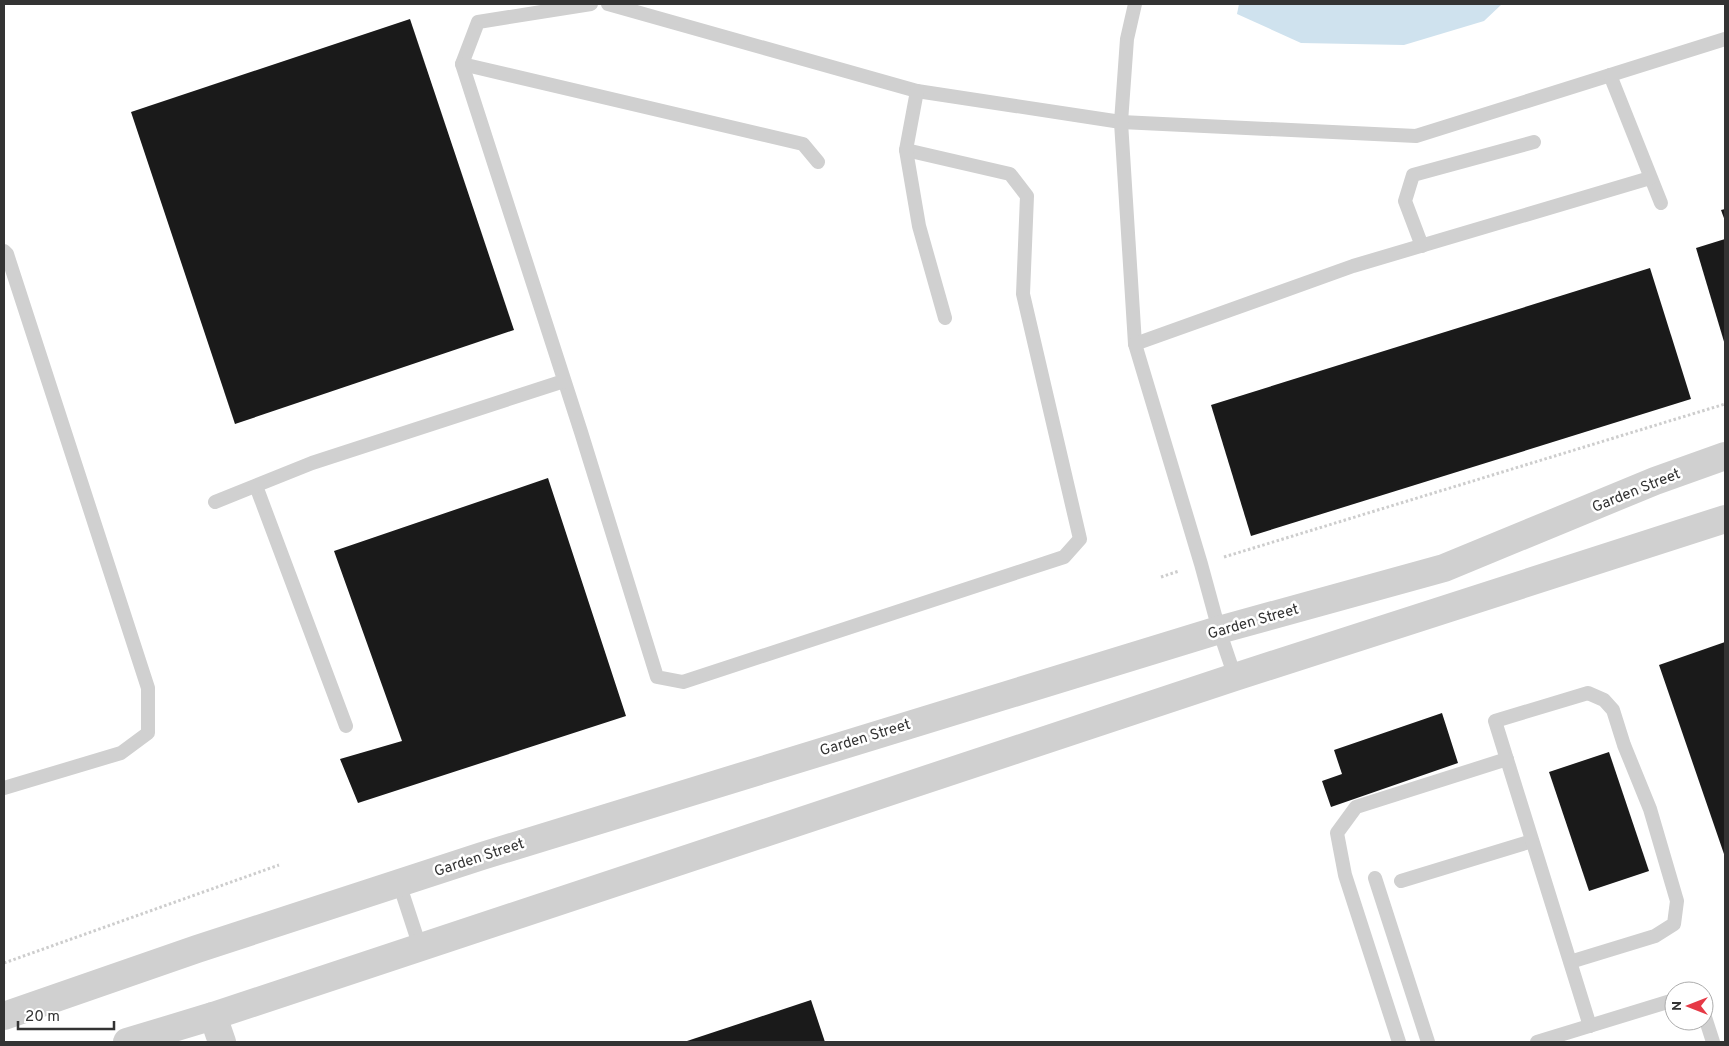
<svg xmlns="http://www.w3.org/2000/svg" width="1729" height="1046" font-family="Overpass,sans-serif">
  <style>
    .water { fill: #cfe2ee }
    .building { fill: #1a1a1a }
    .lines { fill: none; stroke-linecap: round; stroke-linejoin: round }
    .path { stroke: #cdcdcd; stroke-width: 3; stroke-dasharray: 2.5 2.5; stroke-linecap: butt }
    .service { stroke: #d0d0d0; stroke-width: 14 }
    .minor { stroke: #d0d0d0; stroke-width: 28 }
    .tertiary { stroke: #d0d0d0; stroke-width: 28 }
    .labels { text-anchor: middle; stroke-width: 5; stroke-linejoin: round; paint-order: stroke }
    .street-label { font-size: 15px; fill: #333; stroke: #fff }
  </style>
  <rect width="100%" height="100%" fill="#fff"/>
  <polygon class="water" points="1239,4 1502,4 1484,21 1404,45 1301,43 1237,14"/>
  <g class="building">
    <polygon points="410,19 514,330 235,424 131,112"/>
    <polygon points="1725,209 1725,221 1721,210"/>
    <polygon points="1725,239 1725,345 1696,248"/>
    <polygon points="1650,268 1691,399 1251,536 1211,405"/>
    <polygon points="548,478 626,716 358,803 340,759 402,741 334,551"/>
    <polygon points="1725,642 1725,857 1659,665"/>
    <polygon points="1442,713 1458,763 1331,807 1322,781 1342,774 1334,750"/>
    <polygon points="1609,752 1649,871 1589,891 1549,772"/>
    <polygon points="811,1000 825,1042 684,1042"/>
  </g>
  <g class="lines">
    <g class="path">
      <polyline points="1224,557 1725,404"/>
      <polyline points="1161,577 1179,571"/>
      <polyline points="4,963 279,865"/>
    </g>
    <g class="service">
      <polyline points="591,4 478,22 462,64 581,432 657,677 683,682 1064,557 1080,539 1023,294 1027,196 1010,174 906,150"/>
      <polyline points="608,4 917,91 1121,122 1416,136 1725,39"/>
      <polyline points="1135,4 1127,39 1121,122 1135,344 1201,564 1219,630 1235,677"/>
      <polyline points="462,64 803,144 818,162"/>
      <polyline points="1610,75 1661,203"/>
      <polyline points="917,91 906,150 919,226 945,318"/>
      <polyline points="1422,246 1405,201 1413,175 1534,142"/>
      <polyline points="4,251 7,254 148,688 148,733 121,753 4,788"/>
      <polyline points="1135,344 1353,266 1650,178"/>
      <polyline points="256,486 346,726"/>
      <polyline points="215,502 312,463 564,381"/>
      <polyline points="1375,878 1428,1042"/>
      <polyline points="1401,881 1532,841"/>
      <polyline points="399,883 420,947"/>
      <path d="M1570,962L1655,936L1674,924L1677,901L1650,809L1624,745L1613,710L1604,700L1588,693L1495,721C1527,822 1558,924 1590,1026"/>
      <polyline points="1704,1014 1713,1042"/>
      <polyline points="1399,1042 1345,875 1337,833 1356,807 1507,759"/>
      <polyline points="1537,1042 1674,1000"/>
    </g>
    <polyline class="minor" points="213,1016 222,1042"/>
    <g class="tertiary">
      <polyline points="4,1016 197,949 482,856 1219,630 1444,568 1655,481 1725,456"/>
      <polyline points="127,1042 213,1016 1235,677 1725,519"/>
    </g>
  </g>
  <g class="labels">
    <g class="street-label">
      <text transform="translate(1636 490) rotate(-22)" y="5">Garden Street</text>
      <text transform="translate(1253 621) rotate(-16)" y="5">Garden Street</text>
      <text transform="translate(865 737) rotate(-17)" y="5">Garden Street</text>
      <text transform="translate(479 857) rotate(-18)" y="5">Garden Street</text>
    </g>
  </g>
  <rect width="1729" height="1046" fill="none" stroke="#333333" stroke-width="10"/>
  <g transform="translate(1689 1006) rotate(270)"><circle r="24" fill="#ffffff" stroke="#adadad"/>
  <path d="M0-4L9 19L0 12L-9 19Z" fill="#e63946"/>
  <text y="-8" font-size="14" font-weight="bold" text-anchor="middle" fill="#333333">N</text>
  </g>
  <path d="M18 1021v8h96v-8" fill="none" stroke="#333333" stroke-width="2.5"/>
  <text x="25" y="1021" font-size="15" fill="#333333" stroke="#ffffff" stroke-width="4" paint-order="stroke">20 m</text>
</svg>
